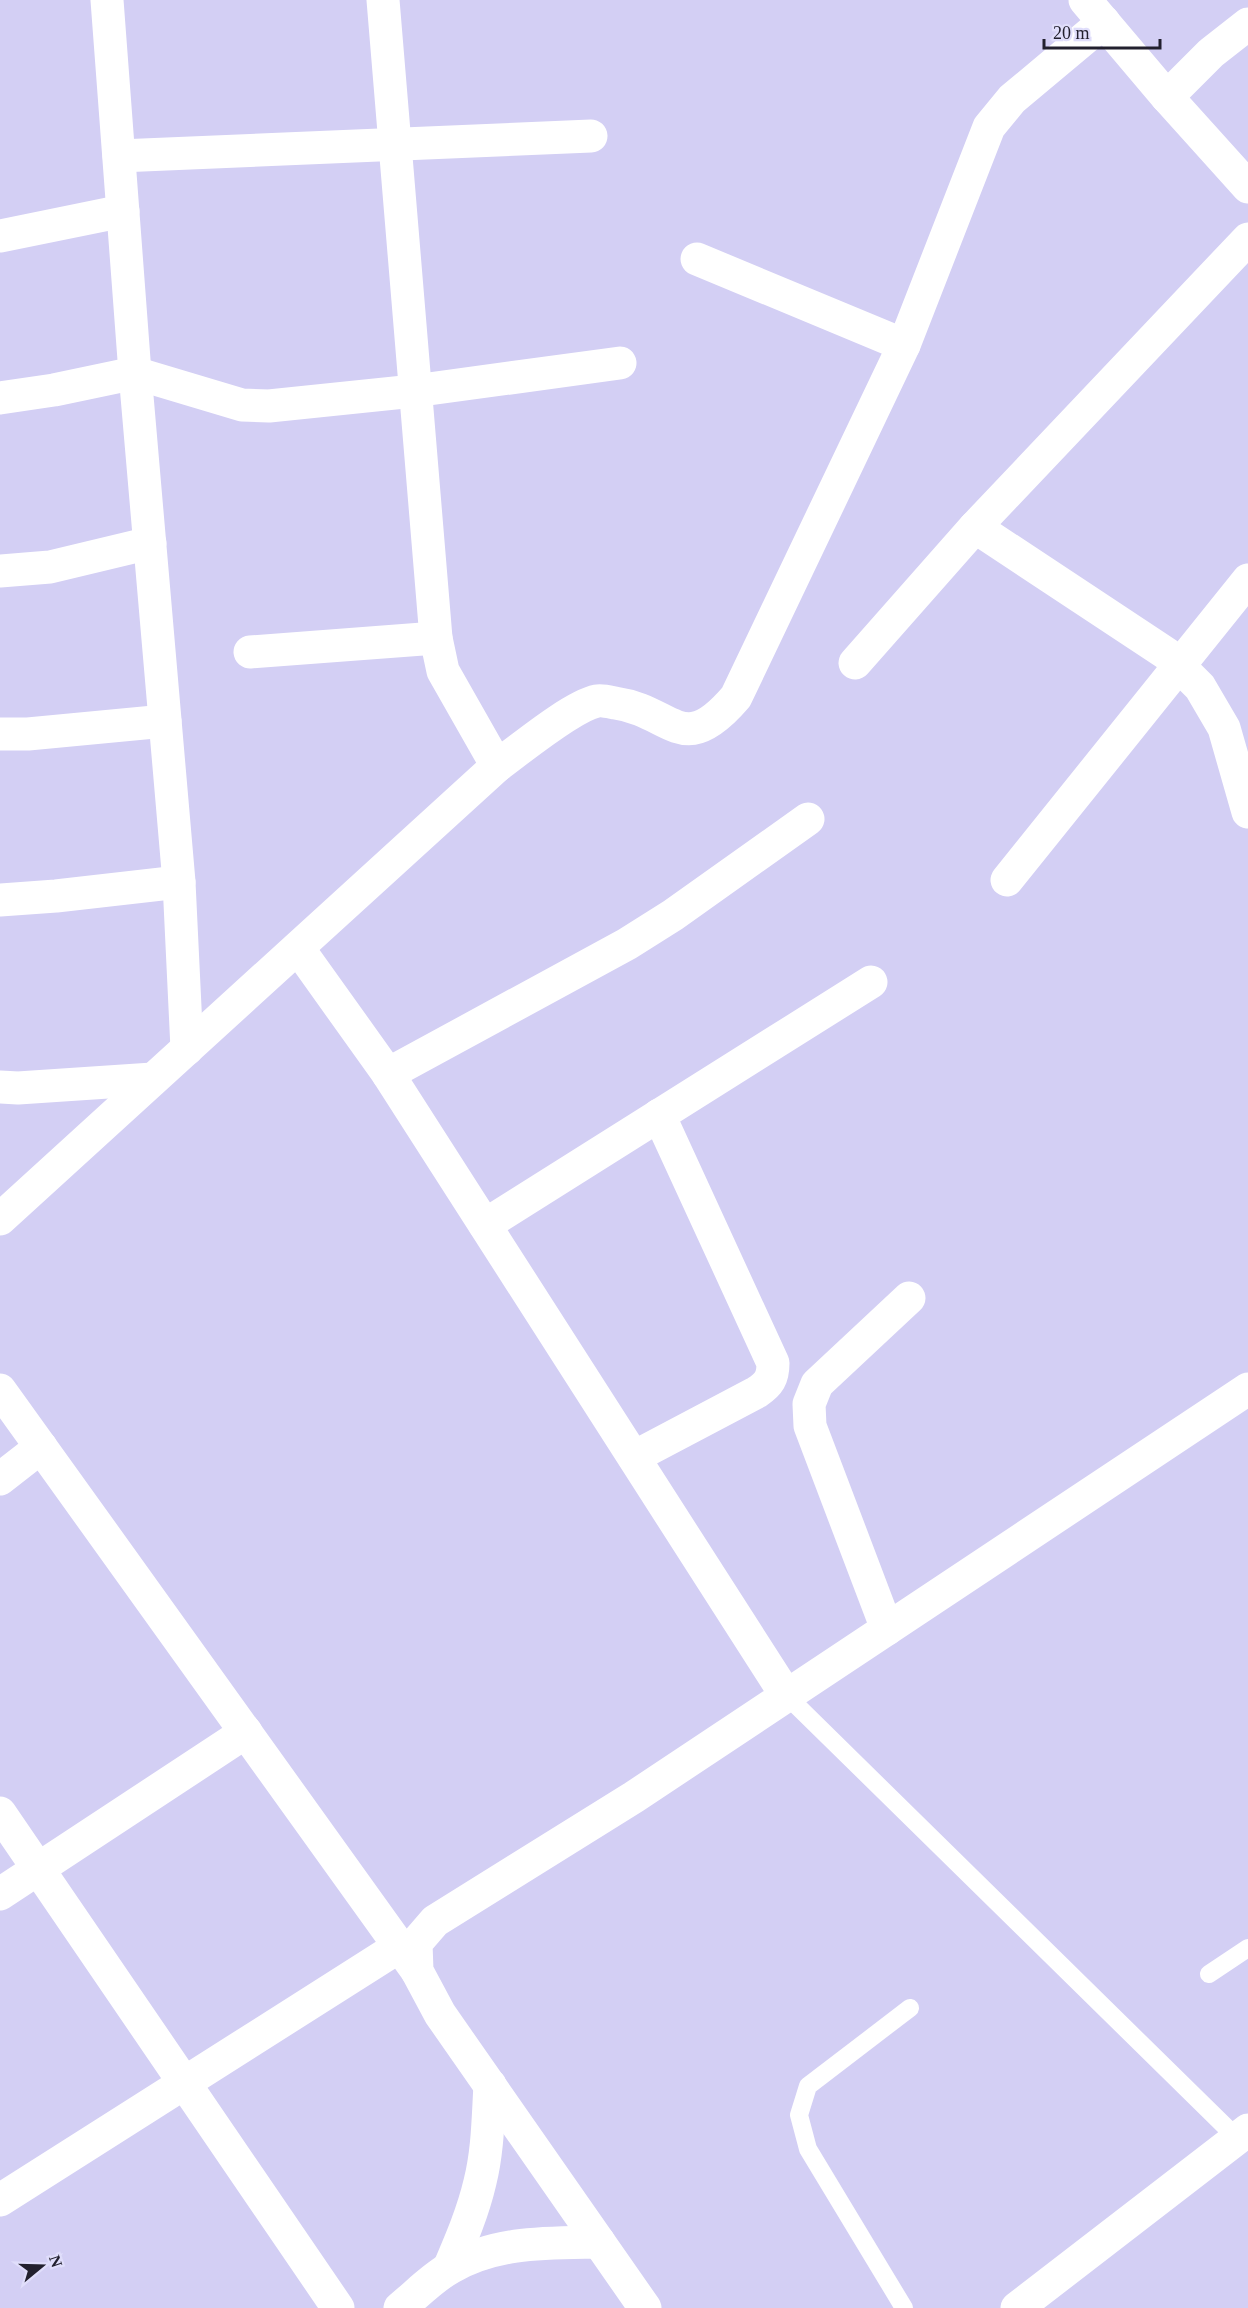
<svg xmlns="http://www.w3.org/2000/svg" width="1248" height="2308" font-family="'Times New Roman',serif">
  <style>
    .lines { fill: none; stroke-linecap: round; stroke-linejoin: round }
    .lane { stroke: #fff; stroke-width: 18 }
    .street { stroke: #fff; stroke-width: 33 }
  </style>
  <rect width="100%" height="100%" fill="#d3cff4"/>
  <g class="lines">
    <g class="lane">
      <polyline points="786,1695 1237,2138"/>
      <polyline points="1209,1974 1248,1948"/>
      <polyline points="904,2308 808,2149 799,2115 808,2086 910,2008"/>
    </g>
    <g class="street">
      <polyline points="107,0 135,373 179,882 187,1049"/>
      <polyline points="383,0 436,638 443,671 497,766"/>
      <polyline points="1085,0 1167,97 1248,187"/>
      <polyline points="1167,97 1211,53 1248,24"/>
      <polyline points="119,156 591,136"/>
      <polyline points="0,236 123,211"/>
      <polyline points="697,259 904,345"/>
      <polyline points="0,398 54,390 135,373 242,405 269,406 414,391 620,363"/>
      <polyline points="975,527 1167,654 1200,687 1224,728 1248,812"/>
      <polyline points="0,571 50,567 150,543"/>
      <polyline points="250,652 436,638"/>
      <polyline points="855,663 975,527 1248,239"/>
      <polyline points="0,734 28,734 165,721"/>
      <polyline points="1007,880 1248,580"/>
      <polyline points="0,900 56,896 179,882"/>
      <polyline points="298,948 388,1074 786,1695"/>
      <polyline points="388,1074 627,944 673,915 808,819"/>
      <polyline points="0,1087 18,1088 153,1079"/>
      <path d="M0,1219L497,766C519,750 572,706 597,701C602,700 610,702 615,703C673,711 682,760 736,697L904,345L989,127L1012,99L1104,22"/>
      <polyline points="485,1225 871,982"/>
      <polyline points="0,1390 417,1971"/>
      <path d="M634,1457L757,1392C769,1384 773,1378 773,1363L659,1115"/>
      <polyline points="0,1479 41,1447"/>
      <polyline points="887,1629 810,1426 809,1404 817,1384 909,1298"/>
      <polyline points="0,1813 338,2308"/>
      <polyline points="0,1894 246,1732"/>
      <polyline points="0,2200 400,1946"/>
      <path d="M449,2268C461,2240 473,2212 480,2182C488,2150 488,2117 490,2085"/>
      <path d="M400,2308C416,2295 432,2278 450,2268C496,2241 548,2243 599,2242"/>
      <polyline points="645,2308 440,2014 417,1971 416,1943 435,1921 634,1797 1248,1389"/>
      <polyline points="1017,2308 1248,2130"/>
    </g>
  </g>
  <g transform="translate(42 2266) rotate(71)" stroke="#e0defb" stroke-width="4.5" paint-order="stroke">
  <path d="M0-4.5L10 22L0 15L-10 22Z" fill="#22202e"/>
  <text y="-9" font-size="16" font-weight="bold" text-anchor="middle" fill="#22202e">N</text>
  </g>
  <path d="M1044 39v9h116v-9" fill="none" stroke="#22202e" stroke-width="3"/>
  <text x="1053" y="39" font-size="18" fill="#22202e" stroke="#e0defb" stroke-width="4.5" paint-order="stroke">20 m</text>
</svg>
